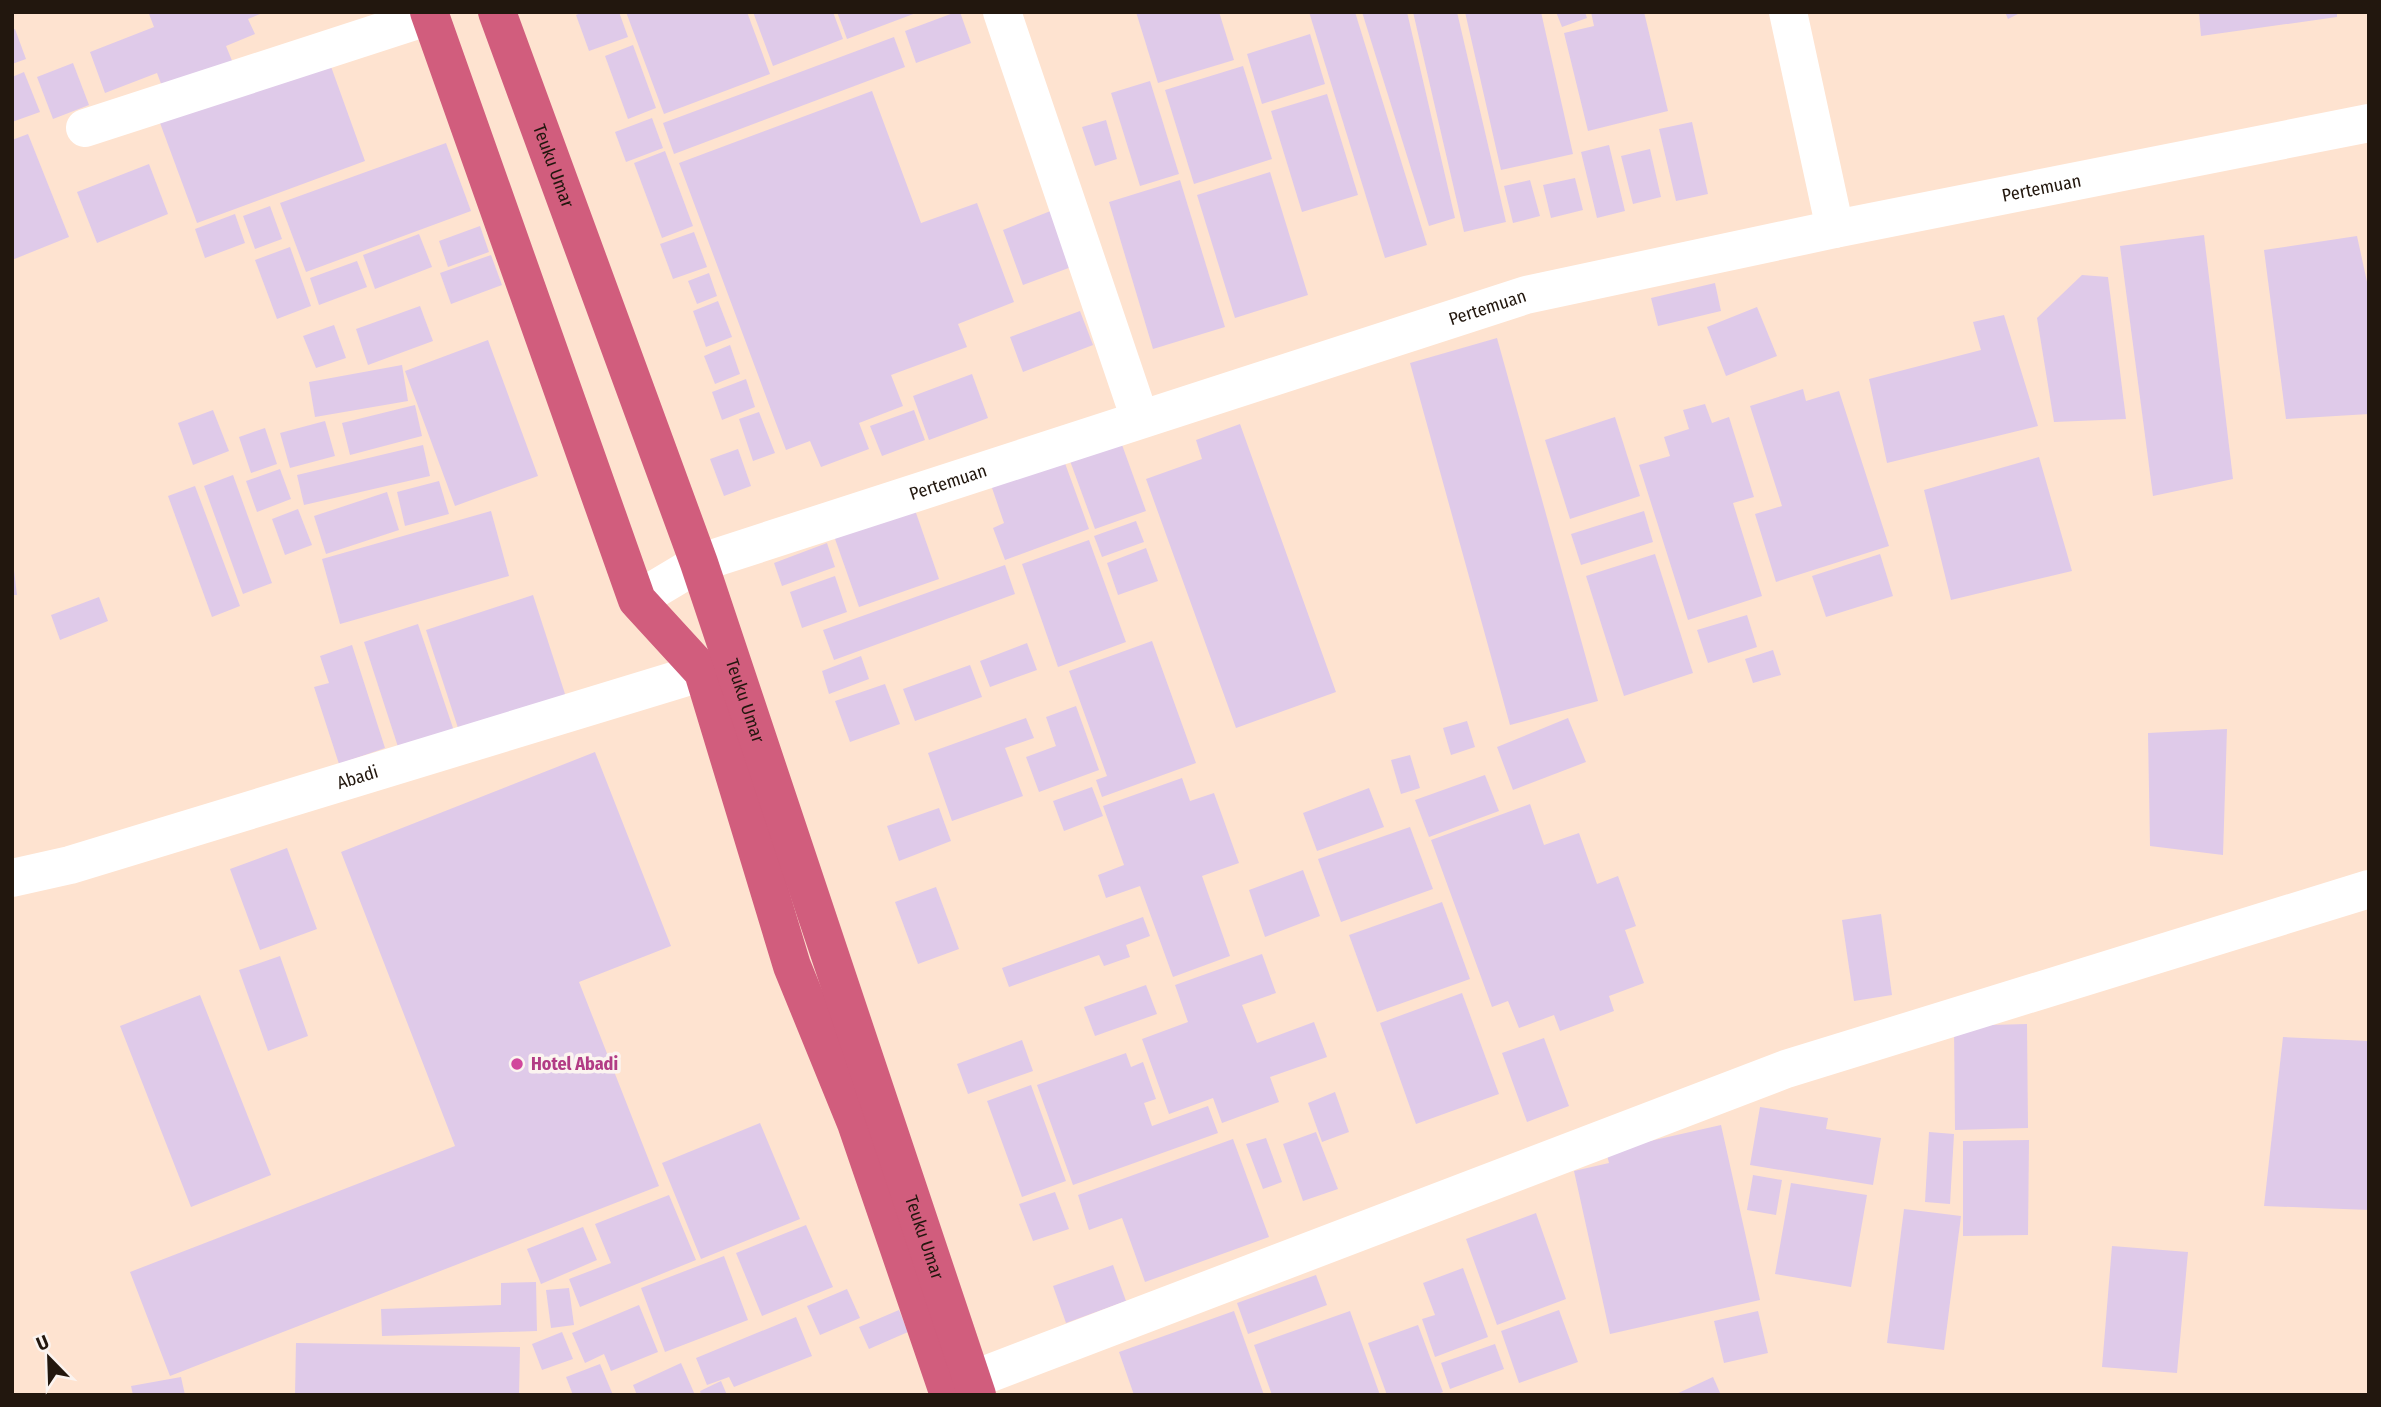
<svg xmlns="http://www.w3.org/2000/svg" width="2381" height="1407" font-family="'Fira Sans Condensed',sans-serif">
  <style>
    .building { fill: #dfcae9 }
    .lines { fill: none; stroke-linecap: round; stroke-linejoin: round }
    .minor { stroke: #fff; stroke-width: 38 }
    .highway { stroke: #d15d7d; stroke-width: 38 }
    .hotel-dot { fill: #d1479c; stroke: #fbf4f0; stroke-width: 2.5 }
    .labels { text-anchor: middle; stroke-width: 7; stroke-linejoin: round; paint-order: stroke }
    .street-label { font-size: 18px; fill: #22170e; stroke: #fbf4f0 }
    .hotel-label { font-size: 18px; font-weight: bold; fill: #b23c85; stroke: #fbf4f0; text-anchor: start }
  </style>
  <rect width="100%" height="100%" fill="#fee3d0"/>
  <g class="building">
    <polygon points="154,12 265,12 248,19 255,34 226,46 233,63 163,89 157,73 105,93 90,52 154,27 149,14"/>
    <polygon points="583,12 619,12 628,37 589,51 576,15"/>
    <polygon points="626,12 747,12 770,74 664,114"/>
    <polygon points="753,12 833,12 843,39 773,66"/>
    <polygon points="837,12 916,12 916,13 847,39"/>
    <polygon points="956,12 960,12 971,43 916,63 905,31"/>
    <polygon points="1136,12 1219,12 1234,60 1158,83"/>
    <polygon points="1309,12 1355,12 1427,245 1385,258"/>
    <polygon points="1362,12 1407,12 1455,218 1429,226"/>
    <polygon points="1413,12 1457,12 1506,222 1464,232"/>
    <polygon points="1465,12 1541,12 1573,154 1501,170"/>
    <polygon points="1556,12 1585,12 1587,18 1562,27"/>
    <polygon points="1591,12 1644,12 1668,111 1588,131 1564,33 1594,26"/>
    <polygon points="2005,12 2022,12 2008,19"/>
    <polygon points="2199,12 2337,12 2337,17 2201,36"/>
    <polygon points="15,29 26,59 12,64 12,30"/>
    <polygon points="1310,34 1325,84 1262,104 1247,54"/>
    <polygon points="894,37 905,67 674,154 663,123"/>
    <polygon points="633,45 656,108 628,119 605,56"/>
    <polygon points="329,61 365,161 197,223 160,123"/>
    <polygon points="73,63 89,105 53,119 37,77"/>
    <polygon points="1243,66 1272,159 1194,184 1165,90"/>
    <polygon points="24,72 40,112 12,122 12,77"/>
    <polygon points="1150,81 1179,174 1140,186 1111,93"/>
    <polygon points="872,91 921,223 977,203 1014,302 958,324 967,347 891,375 903,406 859,423 869,449 821,467 810,441 786,450 679,163"/>
    <polygon points="1327,94 1358,195 1302,212 1271,111"/>
    <polygon points="652,118 663,148 626,162 615,132"/>
    <polygon points="1106,120 1117,159 1095,166 1082,127"/>
    <polygon points="1692,122 1708,194 1676,201 1659,129"/>
    <polygon points="28,134 69,237 12,260 12,140"/>
    <polygon points="446,143 471,211 306,272 280,203"/>
    <polygon points="1609,145 1625,211 1597,218 1581,152"/>
    <polygon points="1650,149 1661,197 1633,204 1621,156"/>
    <polygon points="665,151 693,226 662,238 634,163"/>
    <polygon points="149,164 168,214 97,243 77,192"/>
    <polygon points="1270,172 1308,295 1235,318 1197,195"/>
    <polygon points="1575,178 1583,210 1551,218 1543,185"/>
    <polygon points="1180,180 1225,327 1153,349 1109,202"/>
    <polygon points="1530,180 1540,216 1513,223 1504,186"/>
    <polygon points="270,206 282,239 255,249 243,216"/>
    <polygon points="1053,210 1074,266 1023,285 1003,230"/>
    <polygon points="235,214 245,243 205,258 195,229"/>
    <polygon points="480,226 489,252 448,267 439,241"/>
    <polygon points="694,232 707,267 673,279 660,244"/>
    <polygon points="419,234 432,267 375,289 363,255"/>
    <polygon points="2204,235 2233,479 2153,496 2120,246"/>
    <polygon points="2357,236 2369,291 2369,414 2286,419 2264,250"/>
    <polygon points="290,247 311,306 277,319 255,260"/>
    <polygon points="491,255 502,285 451,304 440,273"/>
    <polygon points="357,261 367,287 319,305 310,278"/>
    <polygon points="709,273 717,296 697,304 688,281"/>
    <polygon points="2082,275 2108,277 2126,419 2054,422 2037,318"/>
    <polygon points="1715,283 1721,311 1658,326 1651,298"/>
    <polygon points="718,301 732,337 706,347 693,311"/>
    <polygon points="420,306 433,341 368,365 356,329"/>
    <polygon points="1757,307 1777,356 1726,376 1707,327"/>
    <polygon points="1080,311 1093,345 1023,372 1010,337"/>
    <polygon points="2004,315 2038,426 1887,463 1869,379 1981,350 1973,322"/>
    <polygon points="334,325 346,358 316,368 303,336"/>
    <polygon points="1497,338 1598,701 1510,725 1410,363"/>
    <polygon points="488,340 538,476 455,506 405,371"/>
    <polygon points="730,345 740,374 715,384 704,356"/>
    <polygon points="402,365 408,401 315,417 309,382"/>
    <polygon points="972,374 988,418 929,440 913,396"/>
    <polygon points="746,379 755,407 722,420 712,392"/>
    <polygon points="1803,389 1806,401 1839,391 1889,546 1776,582 1755,514 1782,506 1750,406"/>
    <polygon points="1705,404 1712,423 1729,417 1754,497 1733,503 1762,596 1688,620 1639,465 1670,456 1664,437 1689,429 1683,410"/>
    <polygon points="415,405 422,436 350,455 342,423"/>
    <polygon points="213,410 229,451 193,465 178,423"/>
    <polygon points="914,410 925,440 882,456 870,426"/>
    <polygon points="759,412 775,453 753,461 739,419"/>
    <polygon points="1615,417 1640,496 1570,519 1545,440"/>
    <polygon points="325,421 335,456 290,468 280,433"/>
    <polygon points="1240,424 1336,692 1236,728 1146,479 1202,459 1196,440"/>
    <polygon points="265,428 277,464 251,473 239,437"/>
    <polygon points="1117,431 1146,511 1095,529 1066,450"/>
    <polygon points="423,445 430,476 304,505 297,475"/>
    <polygon points="738,449 751,486 724,496 710,459"/>
    <polygon points="1062,455 1089,529 1005,560 993,528 1004,523 990,482"/>
    <polygon points="2039,457 2072,571 1951,600 1924,490"/>
    <polygon points="280,469 291,499 257,512 246,481"/>
    <polygon points="233,475 272,583 243,594 204,486"/>
    <polygon points="439,481 449,514 405,526 397,492"/>
    <polygon points="195,486 240,606 212,617 168,496"/>
    <polygon points="387,492 399,530 326,554 314,516"/>
    <polygon points="914,507 939,579 859,607 834,536"/>
    <polygon points="298,509 312,545 285,555 272,519"/>
    <polygon points="491,511 509,576 340,624 322,559"/>
    <polygon points="1644,511 1653,542 1581,565 1571,534"/>
    <polygon points="1136,521 1144,542 1102,557 1094,536"/>
    <polygon points="1089,540 1126,642 1058,667 1022,564"/>
    <polygon points="827,543 835,567 782,586 774,563"/>
    <polygon points="1146,548 1158,581 1118,595 1107,563"/>
    <polygon points="12,554 17,595 12,595"/>
    <polygon points="1655,554 1693,673 1624,696 1586,576"/>
    <polygon points="1880,554 1893,596 1826,617 1812,576"/>
    <polygon points="1005,565 1015,594 834,660 823,630"/>
    <polygon points="835,576 847,612 802,628 790,592"/>
    <polygon points="533,595 566,697 459,731 426,630"/>
    <polygon points="99,597 108,621 60,640 51,615"/>
    <polygon points="1747,615 1757,647 1708,663 1697,630"/>
    <polygon points="418,624 455,734 400,753 364,642"/>
    <polygon points="1152,641 1196,763 1102,797 1096,780 1107,776 1069,671"/>
    <polygon points="1027,643 1037,670 990,687 980,661"/>
    <polygon points="352,645 385,748 339,764 314,687 329,683 320,656"/>
    <polygon points="1773,650 1781,675 1753,683 1745,659"/>
    <polygon points="861,656 869,679 829,694 822,671"/>
    <polygon points="970,665 982,697 915,721 903,689"/>
    <polygon points="885,684 900,724 850,742 835,701"/>
    <polygon points="1076,706 1099,770 1039,792 1026,757 1056,746 1046,717"/>
    <polygon points="1026,718 1034,738 1005,748 1023,796 952,821 928,753"/>
    <polygon points="1568,718 1586,762 1513,790 1497,747"/>
    <polygon points="1467,721 1475,747 1451,755 1443,728"/>
    <polygon points="2227,729 2223,855 2150,846 2148,733"/>
    <polygon points="595,752 671,946 579,982 659,1186 170,1376 130,1272 455,1146 341,852"/>
    <polygon points="1410,755 1420,788 1401,794 1391,760"/>
    <polygon points="1485,775 1499,811 1429,837 1415,800"/>
    <polygon points="1182,778 1190,801 1214,793 1239,863 1202,876 1230,956 1173,977 1140,886 1106,898 1098,875 1124,865 1103,806"/>
    <polygon points="1092,787 1103,816 1064,831 1053,801"/>
    <polygon points="1369,788 1384,827 1317,851 1303,813"/>
    <polygon points="1530,804 1544,845 1579,833 1597,884 1618,876 1636,926 1625,930 1644,983 1609,996 1614,1011 1560,1031 1554,1015 1519,1028 1508,1001 1492,1007 1431,840"/>
    <polygon points="939,808 951,841 899,861 887,826"/>
    <polygon points="1410,827 1433,889 1341,922 1318,859"/>
    <polygon points="287,848 317,929 260,950 230,869"/>
    <polygon points="1303,870 1320,916 1265,937 1249,890"/>
    <polygon points="936,887 959,949 918,964 895,902"/>
    <polygon points="1442,902 1470,979 1377,1012 1349,935"/>
    <polygon points="1881,914 1892,995 1854,1001 1842,920"/>
    <polygon points="1143,917 1150,936 1126,945 1130,957 1104,966 1099,955 1009,987 1002,968"/>
    <polygon points="1262,954 1276,993 1242,1005 1257,1043 1314,1022 1327,1057 1270,1077 1279,1102 1222,1123 1213,1098 1169,1114 1142,1039 1188,1022 1175,985"/>
    <polygon points="280,956 308,1036 268,1051 239,970"/>
    <polygon points="1146,985 1157,1014 1095,1036 1084,1007"/>
    <polygon points="1462,993 1499,1094 1416,1124 1380,1023"/>
    <polygon points="200,995 271,1175 191,1207 120,1026"/>
    <polygon points="2027,1024 2028,1128 1955,1130 1954,1026"/>
    <polygon points="2283,1037 2369,1041 2369,1210 2264,1206"/>
    <polygon points="1544,1038 1569,1106 1527,1122 1502,1053"/>
    <polygon points="1022,1040 1033,1071 968,1094 957,1064"/>
    <polygon points="1126,1053 1131,1067 1143,1062 1156,1099 1144,1103 1152,1126 1208,1106 1218,1133 1073,1185 1037,1085"/>
    <polygon points="1031,1085 1066,1181 1022,1197 987,1101"/>
    <polygon points="1335,1092 1349,1132 1322,1142 1308,1103"/>
    <polygon points="1760,1107 1828,1118 1826,1129 1881,1138 1873,1185 1750,1165"/>
    <polygon points="760,1123 800,1219 701,1259 662,1163"/>
    <polygon points="1721,1125 1760,1300 1610,1334 1574,1171 1609,1163 1606,1151"/>
    <polygon points="1316,1132 1338,1189 1303,1201 1283,1144"/>
    <polygon points="1929,1132 1954,1134 1950,1204 1925,1202"/>
    <polygon points="1266,1138 1282,1182 1263,1189 1246,1144"/>
    <polygon points="1233,1139 1269,1237 1145,1282 1122,1218 1089,1230 1078,1195"/>
    <polygon points="2029,1140 2028,1235 1963,1236 1963,1141"/>
    <polygon points="1753,1175 1782,1180 1776,1215 1747,1210"/>
    <polygon points="1791,1183 1867,1195 1851,1287 1775,1274"/>
    <polygon points="1055,1192 1069,1229 1033,1241 1019,1204"/>
    <polygon points="669,1195 696,1260 580,1307 569,1279 611,1263 595,1224"/>
    <polygon points="1904,1209 1961,1216 1944,1350 1887,1343"/>
    <polygon points="1536,1213 1566,1299 1497,1325 1466,1239"/>
    <polygon points="806,1225 833,1287 762,1316 736,1253"/>
    <polygon points="583,1227 597,1260 541,1284 527,1249"/>
    <polygon points="2112,1246 2188,1252 2177,1373 2102,1367"/>
    <polygon points="724,1256 748,1320 665,1352 641,1288"/>
    <polygon points="1113,1265 1126,1301 1066,1323 1053,1286"/>
    <polygon points="1463,1268 1488,1337 1435,1357 1422,1319 1435,1315 1423,1283"/>
    <polygon points="1316,1275 1327,1305 1248,1334 1237,1303"/>
    <polygon points="536,1282 537,1331 382,1336 381,1309 501,1305 501,1283"/>
    <polygon points="569,1288 574,1325 551,1328 546,1290"/>
    <polygon points="847,1289 860,1318 820,1335 807,1306"/>
    <polygon points="639,1305 658,1352 611,1371 604,1354 585,1363 572,1333"/>
    <polygon points="899,1310 908,1332 869,1349 859,1327"/>
    <polygon points="1559,1310 1578,1362 1519,1383 1501,1331"/>
    <polygon points="1234,1311 1264,1395 1134,1395 1119,1352"/>
    <polygon points="1350,1311 1380,1395 1272,1395 1254,1345"/>
    <polygon points="1758,1311 1768,1353 1724,1363 1714,1321"/>
    <polygon points="796,1317 812,1356 734,1387 729,1377 707,1385 696,1358"/>
    <polygon points="1418,1325 1443,1392 1435,1395 1387,1395 1368,1343"/>
    <polygon points="562,1332 573,1359 542,1370 532,1344"/>
    <polygon points="296,1343 520,1347 519,1395 295,1395"/>
    <polygon points="1495,1344 1504,1369 1450,1389 1441,1363"/>
    <polygon points="681,1363 695,1395 637,1395 633,1385"/>
    <polygon points="600,1364 613,1395 573,1395 566,1377"/>
    <polygon points="181,1377 185,1395 133,1395 131,1386"/>
    <polygon points="1713,1377 1721,1395 1674,1395"/>
    <polygon points="721,1381 727,1395 701,1395 700,1391"/>
  </g>
  <g class="lines">
    <g class="minor">
      <polyline points="1002,12 1140,419"/>
      <polyline points="1788,12 1835,229"/>
      <polyline points="85,128 430,16"/>
      <path id="s1" d="M637,600L699,563L1526,295L1835,229L2369,123"/>
      <path id="s2" d="M12,878L70,865L703,672"/>
      <polyline points="972,1380 1786,1069 2369,889"/>
    </g>
    <g class="highway">
      <polyline points="429,12 637,600 703,672 792,966 856,1123 949,1395"/>
      <path id="s3" d="M497,12L699,563L977,1395"/>
    </g>
  </g>
  <circle class="hotel-dot" cx="517" cy="1064" r="7"/>
  <g class="labels">
    <g class="street-label">
      <text dy="6" stroke="none"><textPath href="#s3" startOffset="164">Teuku Umar</textPath></text>
      <text dy="6" stroke="none"><textPath href="#s1" startOffset="1468">Pertemuan</textPath></text>
      <text dy="6" stroke="none"><textPath href="#s1" startOffset="901">Pertemuan</textPath></text>
      <text dy="6" stroke="none"><textPath href="#s1" startOffset="334">Pertemuan</textPath></text>
      <text dy="6" stroke="none"><textPath href="#s3" startOffset="732">Teuku Umar</textPath></text>
      <text dy="6" stroke="none"><textPath href="#s2" startOffset="360">Abadi</textPath></text>
      <text dy="6" stroke="none"><textPath href="#s3" startOffset="1298">Teuku Umar</textPath></text>
    </g>
    <g class="hotel-label">
      <text x="531" y="1070">Hotel Abadi</text>
    </g>
  </g>
  <rect width="2381" height="1407" fill="none" stroke="#22170e" stroke-width="28"/>
  <g transform="translate(49 1358) rotate(337)" stroke="#fbf4f0" stroke-width="5" paint-order="stroke">
  <path d="M0-5L12 26L0 18L-12 26Z" fill="#22170e"/>
  <text y="-10" font-size="19" font-weight="bold" text-anchor="middle" fill="#22170e">U</text>
  </g>
</svg>
